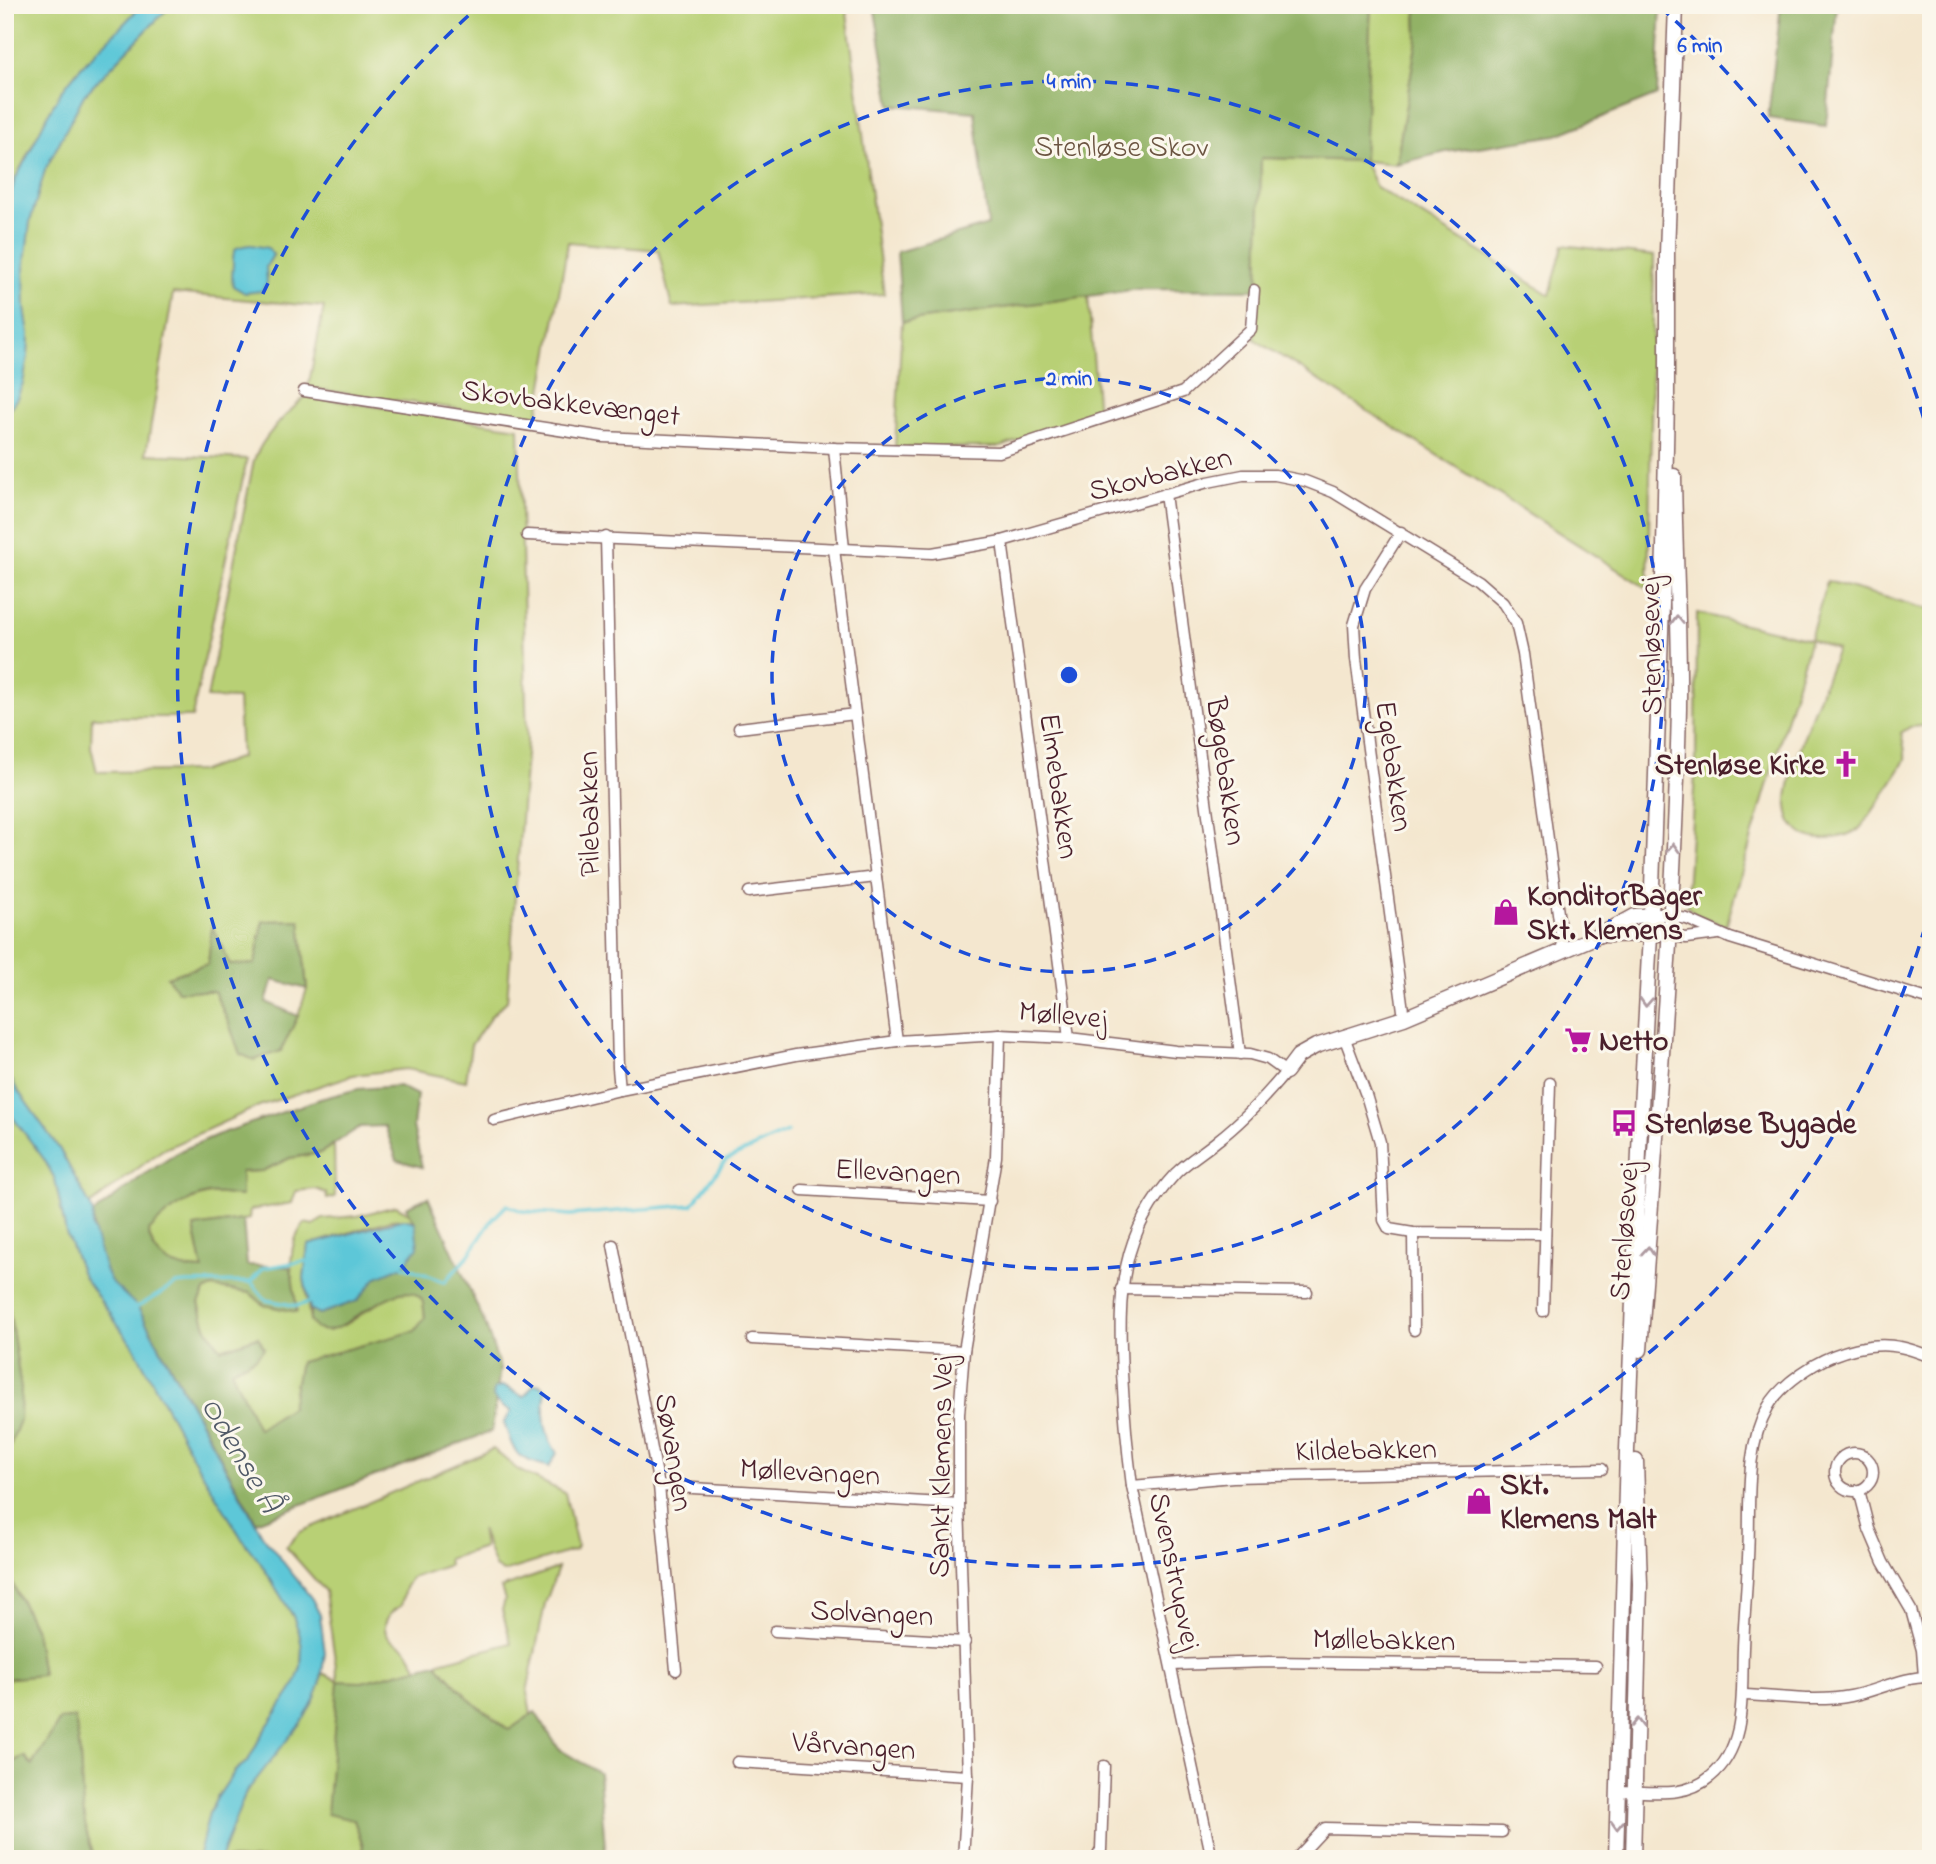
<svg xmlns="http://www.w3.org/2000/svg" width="1936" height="1864" font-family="'Indie Flower',sans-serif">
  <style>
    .green { fill: #b8d075; stroke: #817850; stroke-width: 2; fill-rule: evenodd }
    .forest { fill: #92b266; stroke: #6e6848; stroke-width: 2 }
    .water { fill: #5dc7d8; stroke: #547382; stroke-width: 2 }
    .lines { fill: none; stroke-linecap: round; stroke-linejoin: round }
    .stream { stroke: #5dc7d8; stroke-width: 3.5 }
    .minor-casing { stroke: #866564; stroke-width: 13 }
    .tertiary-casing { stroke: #866564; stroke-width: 17 }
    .minor { stroke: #fff; stroke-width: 10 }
    .tertiary { stroke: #fff; stroke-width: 14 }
    .oneway { stroke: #ae9aa0 }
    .ring { fill: none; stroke: #1d4ed8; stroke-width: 3.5; stroke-dasharray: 12 9 }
    .labels { text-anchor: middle; stroke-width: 6; stroke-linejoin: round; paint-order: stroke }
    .park-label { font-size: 30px; fill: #6b5441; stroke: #fbf7ec }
    .street-label { font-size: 30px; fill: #4a1f2b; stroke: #fbf7ec }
    .poi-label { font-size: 30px; font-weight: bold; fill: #4a1f2b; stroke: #fbf7ec; text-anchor: start }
    .water-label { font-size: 32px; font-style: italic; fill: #515a68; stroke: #fbf7ec }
    .centre { fill: #1d4ed8; stroke: #fbf7ec; stroke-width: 3.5 }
    .ring-label { font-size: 21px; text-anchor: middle; font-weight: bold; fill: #1d4ed8; stroke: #fbf7ec; stroke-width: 6; stroke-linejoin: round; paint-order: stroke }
  </style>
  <rect width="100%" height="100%" fill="#fbf7ec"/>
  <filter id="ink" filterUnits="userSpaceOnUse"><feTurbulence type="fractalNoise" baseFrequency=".0143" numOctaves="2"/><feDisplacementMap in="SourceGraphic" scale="14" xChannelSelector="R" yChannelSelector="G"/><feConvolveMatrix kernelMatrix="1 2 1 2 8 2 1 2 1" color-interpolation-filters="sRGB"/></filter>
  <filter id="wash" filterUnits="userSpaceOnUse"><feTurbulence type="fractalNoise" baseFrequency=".00686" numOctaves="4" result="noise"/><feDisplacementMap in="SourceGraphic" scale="28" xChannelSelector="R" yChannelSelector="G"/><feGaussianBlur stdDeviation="1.57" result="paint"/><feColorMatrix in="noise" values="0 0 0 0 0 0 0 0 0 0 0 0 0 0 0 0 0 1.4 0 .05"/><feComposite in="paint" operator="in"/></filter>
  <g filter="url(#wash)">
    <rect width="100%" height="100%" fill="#f4e7cf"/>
    <g class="green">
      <polygon points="5,5 141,5 114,37 78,70 56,100 15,179 10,195 5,229"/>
      <path d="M171,5H846L884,294L672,307L658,250L568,242L537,420L308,388L324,307L173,293L146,454L247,459L192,717H92L91,747L97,772L202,771L241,757L238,699L207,698L254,460C264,434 286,415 306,396L519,428L527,742L507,1001L493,1014L471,1045L466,1081L406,1069L353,1075L259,1106L162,1150L90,1205L60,1150L16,1088L5,1068V415L17,398L23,383L28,356L29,334L25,309L24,269L30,222L45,170L84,95ZM273,255L266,267V283L234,286L233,260ZM300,920L307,989L298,1016L228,1021L214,991H179L167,977L208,964L212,927L230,965L255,964L263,921Z"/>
      <polygon points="1371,5 1416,5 1417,39 1396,164 1364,161 1376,187 1550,295 1563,245 1654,256 1648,589 1254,339 1258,290 1261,158 1363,161"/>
      <polygon points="1088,296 1098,414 1000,447 895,448 902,322"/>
      <path d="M1827,581L1931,610V725L1910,727L1901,733C1903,742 1906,750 1905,759C1903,766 1863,827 1858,830C1831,844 1791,845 1787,807C1784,775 1825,684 1837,649L1810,639L1726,926L1695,914L1686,905L1696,761L1697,613L1810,639Z"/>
      <polygon points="5,1107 44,1159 55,1179 66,1233 83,1276 135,1349 196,1463 244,1542 260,1562 293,1616 299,1632 302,1647 301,1667 295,1685 262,1734 248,1761 235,1771 217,1798 209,1813 198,1859 96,1859 88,1843 82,1810 80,1756 60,1720 32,1765 24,1756 5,1766 5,1679 42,1674 35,1630 5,1568 5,1515 7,1514 5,1508 5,1458 11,1445 21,1389 5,1281"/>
      <path d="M334,1145L335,1197L327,1199L326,1193L316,1189L296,1191L292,1203L250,1210L249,1219L194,1227L203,1270C173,1269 155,1263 148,1231C163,1215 184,1200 206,1195C216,1192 230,1195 241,1196V1172L262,1171L290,1158L320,1153Z"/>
      <path d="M396,1206L409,1213L415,1222L404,1219L391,1220L308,1245L304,1278L310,1321L328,1331C334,1328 342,1326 348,1323C363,1315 406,1275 422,1300C424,1304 424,1312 425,1317L415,1332L300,1362L291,1407L257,1429L231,1370L256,1358L264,1348L258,1337L221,1349L206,1327L199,1303L205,1291L212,1287L250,1293L264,1305L297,1312C293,1281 283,1248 305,1223L313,1225L323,1219L357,1216Z"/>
      <path d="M493,1449L518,1470L565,1493L577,1546L575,1550L503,1572L495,1567L481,1529L484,1547L448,1559L449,1565L411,1578L405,1588L401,1606C388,1611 379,1627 390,1639C395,1644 401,1644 405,1648C410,1653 414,1662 418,1668L362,1682L354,1820L363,1846L361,1859H220L245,1794L320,1685L322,1673L338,1680L325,1591L286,1547L300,1532Z"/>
      <polygon points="558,1568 545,1604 527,1692 531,1715 509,1730 470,1700 436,1663 511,1643 502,1610 505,1600 501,1588"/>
    </g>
    <g class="forest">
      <polygon points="874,5 1371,5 1364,161 1261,158 1258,290 1139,289 902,322 897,252 988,225 975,112 891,105"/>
      <polygon points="1416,5 1661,5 1657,95 1557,135 1446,152 1396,164 1417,39"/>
      <polygon points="1781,5 1837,5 1826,126 1768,118"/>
      <polygon points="300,920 307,989 273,980 266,1002 298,1016 281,1051 254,1060 240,1054 228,1021 214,991 178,991 167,977 208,964 212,926 230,965 255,964 263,921"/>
      <path d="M399,1086L417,1095L413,1126L422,1167L397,1160L385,1126L360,1127L320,1153L290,1158L262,1171L241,1172V1196C231,1196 218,1192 208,1194C186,1198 162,1216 148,1232C155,1262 174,1269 203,1270L194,1227L243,1220L247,1265L291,1267L297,1312L264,1305L250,1293L212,1287L205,1291L199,1303L206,1327L221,1349L258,1337L264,1348L256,1358L231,1370L258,1429L291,1407L300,1362L415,1331L425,1317C424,1312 424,1304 422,1300C403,1272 349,1329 327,1331C323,1331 320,1329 316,1329L310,1321V1309L320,1314L357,1301L377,1276L404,1266L415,1222L406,1207L428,1197L486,1326L500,1368L492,1431L256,1522L137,1306C128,1299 118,1292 112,1283C99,1266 92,1235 93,1214L141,1177L182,1150L217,1135L320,1099L358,1089Z"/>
      <polygon points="5,1281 21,1389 20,1420 5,1458"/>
      <polygon points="5,1568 35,1630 42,1675 5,1679"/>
      <polygon points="436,1663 470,1700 509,1730 535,1712 559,1749 599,1773 606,1859 361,1859 363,1846 354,1820 327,1814 338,1681 362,1682"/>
      <path d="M75,1718C77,1730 79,1743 80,1756C83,1792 80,1826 96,1859H5V1766L24,1756L32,1765L60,1720Z"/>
    </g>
    <g class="water">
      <path d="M141,5H171L84,95L45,170L30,222L24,269L25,309L29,334L28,356L23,383L17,398L5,415C5,388 8,361 7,334C6,283 0,229 15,179C33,150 44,116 64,88C85,58 117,34 141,5Z"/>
      <path d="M251,245L268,248L273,255L266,267L267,283L262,291L245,293L233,286C231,277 233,271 233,262C233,247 235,247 251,245Z"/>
      <polygon points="5,1068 16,1088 60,1150 90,1205 93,1214 92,1227 106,1272 112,1283 137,1306 262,1535 312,1599 320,1615 325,1653 320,1685 315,1698 305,1717 245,1794 220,1859 198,1859 209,1813 217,1798 235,1771 248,1761 262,1734 295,1685 301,1667 302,1647 299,1632 293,1616 260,1562 244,1542 196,1463 135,1349 83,1276 66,1233 55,1179 44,1159 5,1107"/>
      <polygon points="404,1219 415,1222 418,1247 403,1266 377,1277 357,1301 320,1314 310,1309 304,1278 308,1245"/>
      <path d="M534,1384L541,1385L546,1391C541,1411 545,1436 557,1453L549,1467C514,1457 516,1457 504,1423L511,1411L502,1407L493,1397L494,1389L504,1386L524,1397Z"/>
    </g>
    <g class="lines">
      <g class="stream">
        <polyline points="403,1266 445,1282 468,1256 492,1220 507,1205 522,1211 570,1215 692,1205 726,1160 787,1132"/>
        <polyline points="251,1282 263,1268 306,1261"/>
        <polyline points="136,1308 176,1284 185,1283 251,1282 266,1300 297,1306 309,1302"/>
      </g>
    </g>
  </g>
  <g filter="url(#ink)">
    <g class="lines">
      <defs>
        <g id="minor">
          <polyline points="304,391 604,437 834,448 999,452 1183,392 1251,329 1254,290"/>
          <polyline points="834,448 844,549"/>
          <polyline points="1165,494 1240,1054"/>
          <polyline points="1401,532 1365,589 1354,625 1356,659 1404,1018"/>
          <polyline points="527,535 932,553 1002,541 1208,482 1243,475 1275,475 1305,481 1333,492 1478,581 1503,603 1516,623 1523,654 1563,950"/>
          <polyline points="606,537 618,1068 620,1090"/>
          <polyline points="1002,541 1069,1038"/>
          <polyline points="834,549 897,1041"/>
          <polyline points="739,728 855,714"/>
          <polyline points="749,892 876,877"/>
          <polyline points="1670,916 1687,919 1730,938 1931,1000"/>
          <polyline points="1669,936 1686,938 1718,934"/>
          <polyline points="1345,1039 1366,1095 1380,1142 1384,1220 1389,1229 1413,1233 1545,1234"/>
          <path d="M494,1120L620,1090L796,1055L897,1041L1000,1035L1069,1038L1176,1051L1250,1054L1268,1059L1286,1072C1265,1097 1244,1120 1218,1140C1205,1151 1188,1161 1176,1173C1119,1234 1118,1295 1122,1373C1124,1411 1127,1448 1132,1486L1212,1859"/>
          <polyline points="802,1190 990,1201"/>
          <polyline points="1413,1233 1414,1330"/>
          <polyline points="613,1245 659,1486 676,1670"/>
          <polyline points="1121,1289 1307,1292"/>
          <polyline points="1543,1311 1550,1083"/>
          <polyline points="752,1339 964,1351"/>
          <circle cx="1854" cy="1472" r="19"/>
          <polyline points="659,1486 959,1504"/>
          <polyline points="1132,1486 1233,1477 1602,1469"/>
          <polyline points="1859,1490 1869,1529 1883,1562 1911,1610 1922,1650 1924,1677"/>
          <polyline points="775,1631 965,1642"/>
          <polyline points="1171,1665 1269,1662 1596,1666"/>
          <path d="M1744,1695C1780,1696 1815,1703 1851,1696C1877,1691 1904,1676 1930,1677"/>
          <polyline points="737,1762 968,1776"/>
          <path d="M1618,1791C1650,1791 1684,1799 1710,1777C1748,1747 1741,1691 1743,1648C1744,1618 1747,1588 1748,1558C1751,1509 1743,1452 1768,1407C1778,1389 1796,1376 1814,1365C1838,1351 1873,1341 1900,1347C1911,1349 1921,1353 1931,1357"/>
          <polyline points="963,1859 968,1776 959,1504 959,1414 964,1351 996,1157 1000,1035"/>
          <polyline points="1096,1859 1101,1850 1104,1766"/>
          <polyline points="1296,1859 1325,1828 1502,1832"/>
        </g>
        <g id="tertiary">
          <polyline points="1605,935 1658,934"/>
          <polyline points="1286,1072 1298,1056 1316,1046 1404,1018 1600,935 1635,916 1658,915"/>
          <path d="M1640,1350C1656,1137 1674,923 1679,709C1680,632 1675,553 1674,476"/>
          <polyline points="1616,1859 1627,1450 1640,1127 1651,915 1664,548 1667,398 1667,253 1676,5"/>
          <polyline points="1633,1859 1640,1584 1636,1461"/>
        </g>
      </defs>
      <use href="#minor" class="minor-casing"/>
      <use href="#tertiary" class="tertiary-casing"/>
      <use href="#minor" class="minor"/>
      <use href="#tertiary" class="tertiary"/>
    </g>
    <defs><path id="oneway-chevron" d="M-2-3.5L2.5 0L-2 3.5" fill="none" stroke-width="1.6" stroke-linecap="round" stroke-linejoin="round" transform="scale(1.75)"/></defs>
    <g class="oneway">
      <use href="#oneway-chevron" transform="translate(1677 620) rotate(-91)"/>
      <use href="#oneway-chevron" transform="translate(1673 848) rotate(-88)"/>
      <use href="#oneway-chevron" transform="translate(1646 1002) rotate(93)"/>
      <use href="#oneway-chevron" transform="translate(1648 1251) rotate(-85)"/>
      <use href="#oneway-chevron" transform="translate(1637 1723) rotate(-89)"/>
      <use href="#oneway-chevron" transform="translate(1617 1825) rotate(92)"/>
    </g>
  </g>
  <g class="ring">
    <circle cx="1069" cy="675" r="297"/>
    <circle cx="1069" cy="675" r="594"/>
    <path d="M1931 906A892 892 0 1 1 478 7M1660 7A892 892 0 0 1 1931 444"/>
  </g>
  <defs>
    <symbol id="church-bare" viewBox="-9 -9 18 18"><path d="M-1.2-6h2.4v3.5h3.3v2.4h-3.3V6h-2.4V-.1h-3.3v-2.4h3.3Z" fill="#b5179e" stroke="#fbf7ec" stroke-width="2.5" paint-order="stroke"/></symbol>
    <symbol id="shop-bare" viewBox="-9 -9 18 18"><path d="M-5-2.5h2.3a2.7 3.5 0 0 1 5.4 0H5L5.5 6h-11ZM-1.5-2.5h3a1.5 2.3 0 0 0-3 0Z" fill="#b5179e" stroke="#fbf7ec" stroke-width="2.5" paint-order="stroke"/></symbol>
    <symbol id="supermarket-bare" viewBox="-9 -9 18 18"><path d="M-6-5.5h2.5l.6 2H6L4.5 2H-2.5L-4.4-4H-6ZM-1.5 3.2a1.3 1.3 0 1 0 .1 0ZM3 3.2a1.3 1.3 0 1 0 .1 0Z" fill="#b5179e" stroke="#fbf7ec" stroke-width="2.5" paint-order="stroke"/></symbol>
    <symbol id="bus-bare" viewBox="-9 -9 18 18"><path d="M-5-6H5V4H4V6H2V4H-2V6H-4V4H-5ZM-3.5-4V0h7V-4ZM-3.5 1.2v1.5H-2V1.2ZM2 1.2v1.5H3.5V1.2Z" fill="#b5179e" stroke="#fbf7ec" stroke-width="2.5" paint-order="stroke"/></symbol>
  </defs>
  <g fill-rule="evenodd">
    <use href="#church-bare" x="1827" y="745" width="38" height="38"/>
    <use href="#shop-bare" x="1487" y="893" width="38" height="38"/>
    <use href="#supermarket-bare" x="1559" y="1021" width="38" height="38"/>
    <use href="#bus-bare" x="1605" y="1104" width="38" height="38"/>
    <use href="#shop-bare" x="1460" y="1482" width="38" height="38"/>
  </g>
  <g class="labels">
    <g class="park-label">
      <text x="1121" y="156">Stenløse Skov</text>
    </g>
    <g class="street-label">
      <text transform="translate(571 402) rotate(7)" y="10">Skovbakkevænget</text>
      <text transform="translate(1160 473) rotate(-14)" y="10">Skovbakken</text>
      <text transform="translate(1650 646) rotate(-91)" y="10">Stenløsevej</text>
      <text transform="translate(1395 766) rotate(82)" y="10">Egebakken</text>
      <text transform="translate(1227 771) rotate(82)" y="10">Bøgebakken</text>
      <text transform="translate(1060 786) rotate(82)" y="10">Elmebakken</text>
      <text transform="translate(588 814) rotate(-91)" y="10">Pilebakken</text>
      <text transform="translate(1063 1014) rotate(5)" y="10">Møllevej</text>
      <text transform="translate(898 1171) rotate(3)" y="10">Ellevangen</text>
      <text transform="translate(1623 1231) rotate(-86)" y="10">Stenløsevej</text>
      <text transform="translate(1366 1449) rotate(-1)" y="10">Kildebakken</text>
      <text transform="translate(675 1452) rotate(81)" y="10">Søvangen</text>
      <text transform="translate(940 1467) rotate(-89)" y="10">Sankt Klemens Vej</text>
      <text transform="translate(810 1471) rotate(3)" y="10">Møllevangen</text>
      <text transform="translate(1176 1571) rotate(78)" y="10">Svenstrupvej</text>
      <text transform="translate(872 1612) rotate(3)" y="10">Solvangen</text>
      <text transform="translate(1384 1639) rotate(1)" y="10">Møllebakken</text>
      <text transform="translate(854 1745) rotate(4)" y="10">Vårvangen</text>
    </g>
    <g class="poi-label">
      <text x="1825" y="774" text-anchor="end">Stenløse Kirke</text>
      <text x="1527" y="905">KonditorBager<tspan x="1527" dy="34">Skt. Klemens</tspan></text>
      <text x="1599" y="1050">Netto</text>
      <text x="1645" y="1133">Stenløse Bygade</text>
      <text x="1500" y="1494">Skt.<tspan x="1500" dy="34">Klemens Malt</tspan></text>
    </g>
    <g class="water-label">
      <text transform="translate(242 1454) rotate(60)" y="11">Odense Å</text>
    </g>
  </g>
  <circle cx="1069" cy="675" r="10" class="centre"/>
  <g class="ring-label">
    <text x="1700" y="52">6 min</text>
    <text x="1069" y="88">4 min</text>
    <text x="1069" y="385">2 min</text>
  </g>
  <rect width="1936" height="1864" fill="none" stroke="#fbf7ec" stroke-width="28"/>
</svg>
